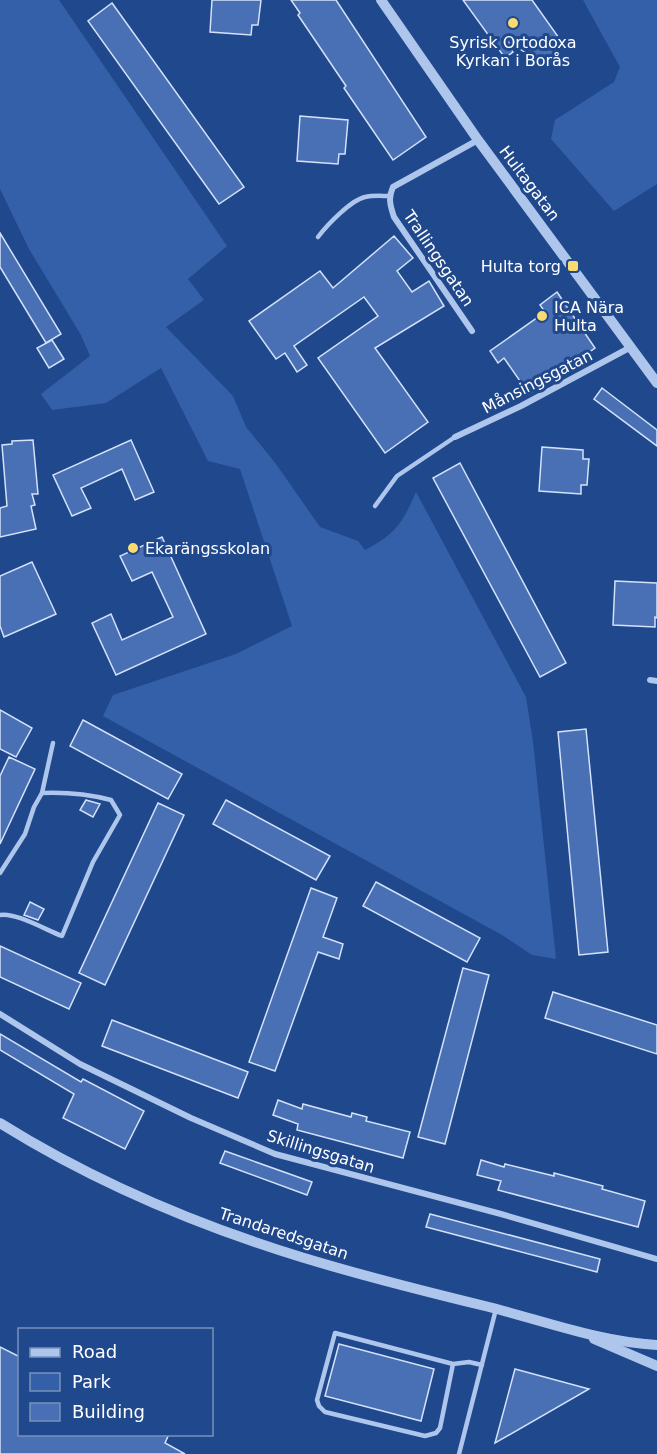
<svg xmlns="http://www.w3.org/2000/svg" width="657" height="1454" font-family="'DejaVu Sans',sans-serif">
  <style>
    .green { fill: #3460aa }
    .building { fill: #4970b4; stroke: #d3e1f9; stroke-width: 1.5 }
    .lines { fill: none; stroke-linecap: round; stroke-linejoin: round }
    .service { stroke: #aec5ec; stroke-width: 4.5 }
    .minor { stroke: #aec5ec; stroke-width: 6 }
    .tertiary { stroke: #aec5ec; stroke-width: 10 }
    .poi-dot { fill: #f9db6f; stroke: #20488c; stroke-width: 2 }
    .labels { text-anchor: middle; stroke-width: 6; stroke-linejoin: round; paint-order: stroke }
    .poi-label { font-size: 16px; fill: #fff; stroke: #20488c; text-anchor: start }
    .street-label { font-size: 16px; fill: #fff; stroke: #20488c }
  </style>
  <rect width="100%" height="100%" fill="#20488c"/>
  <g class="green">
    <path d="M0,0H59L227,246L188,279L204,300L166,327L233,396L246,427L276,464L320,527L358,541L365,550C396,534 403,522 416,492L526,697L533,742L556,959L532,955L502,935L103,716L113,695L236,654L292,626L240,469L208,461L161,368L106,403L52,410L41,394L90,356L81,335L29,249L0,189Z"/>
    <polygon points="583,0 657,0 657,184 614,211 551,139 555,120 614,82 620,67"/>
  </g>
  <g class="building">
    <polygon points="212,0 261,0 258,25 252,25 251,35 210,32"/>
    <polygon points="291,0 336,0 426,137 393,160 344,88 346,86 298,15 300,13"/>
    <polygon points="463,0 532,0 564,45 556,51 555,58 551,63 545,64 506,41 513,52 505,58"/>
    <polygon points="112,3 244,187 219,204 88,21"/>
    <polygon points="300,116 348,120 345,154 339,154 338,164 297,161"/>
    <polygon points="0,233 61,334 46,343 0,267"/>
    <polygon points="394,236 413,258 397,271 412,292 429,281 444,306 375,348 428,422 385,453 318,358 378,316 364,297 294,346 307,365 297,372 285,353 276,359 249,321 320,271 333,288"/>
    <polygon points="557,292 595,348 529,394 504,358 498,363 490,351 545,312 540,305"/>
    <polygon points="52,340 64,359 49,368 37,348"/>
    <polygon points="602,388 657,430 657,446 594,399"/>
    <polygon points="33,440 38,494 32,494 35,505 31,506 36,529 0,537 0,508 7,506 2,445 12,444 12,441"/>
    <polygon points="131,440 154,492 135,500 122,469 81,488 91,508 72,516 53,475"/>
    <polygon points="542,447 583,450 583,459 589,459 587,485 581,485 581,494 539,491"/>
    <polygon points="460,463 566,663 540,677 433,478"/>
    <polygon points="162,537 206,634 116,675 92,623 111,614 122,640 173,617 152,572 132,581 120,556"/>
    <polygon points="32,562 56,614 4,637 0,626 0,576"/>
    <polygon points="615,581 657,583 657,618 655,617 655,627 613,625"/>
    <polygon points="0,710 32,728 16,757 0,749"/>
    <polygon points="83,720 182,774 168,799 70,746"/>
    <polygon points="586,729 608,952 579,955 558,732"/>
    <polygon points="9,757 35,769 0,844 0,776"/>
    <polygon points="86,800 100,804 93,817 80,810"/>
    <polygon points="226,800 330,856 316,880 213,824"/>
    <polygon points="158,803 184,815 105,985 79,973"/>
    <polygon points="376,882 480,938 467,962 363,906"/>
    <polygon points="311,888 337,898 323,937 343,944 339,959 318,952 275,1071 249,1062"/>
    <polygon points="30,902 44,909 38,920 24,915"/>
    <polygon points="0,946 81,983 69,1009 0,977"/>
    <polygon points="463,968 489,975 445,1144 418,1137"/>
    <polygon points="553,992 657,1025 657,1054 545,1018"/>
    <polygon points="112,1020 248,1072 238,1098 102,1046"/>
    <polygon points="0,1034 81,1082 83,1079 144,1111 125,1149 63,1118 74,1094 0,1050"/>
    <polygon points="278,1100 302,1109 303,1104 351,1117 352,1113 367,1117 366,1121 410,1132 403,1158 297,1130 298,1124 273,1115"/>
    <polygon points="225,1151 312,1182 307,1195 220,1163"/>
    <polygon points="481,1160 504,1167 505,1164 554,1176 554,1173 603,1186 602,1189 645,1201 638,1227 498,1190 501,1181 477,1175"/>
    <polygon points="430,1214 600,1259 597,1272 426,1227"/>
    <polygon points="339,1344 434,1369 421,1421 325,1396"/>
    <polygon points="0,1347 20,1357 20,1434 169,1434 165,1443 185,1454 0,1454"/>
    <polygon points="515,1369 589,1389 495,1443"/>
  </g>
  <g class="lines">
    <g class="service">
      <path d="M318,237C327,225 351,200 365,197C373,195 382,196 390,196"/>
      <polyline points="375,506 397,476 455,437"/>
      <polyline points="42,793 53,743"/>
      <path d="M0,873L25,834L34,807L42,793C66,792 88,794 111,800L120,815L93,862L62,936C46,930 15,912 0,915"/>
      <polyline points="453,1364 440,1428 436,1433 425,1436 325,1412 319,1406 317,1400 335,1333 453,1364 469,1362 482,1365"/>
      <polyline points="459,1454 496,1309"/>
    </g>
    <g class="minor">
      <path d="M472,331L394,217C390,205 388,198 393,187L478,140"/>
      <polyline points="455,437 521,406 631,347"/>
      <polyline points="650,680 657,681"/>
      <polyline points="0,1014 80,1064 191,1118 275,1154 501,1214 657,1259"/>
    </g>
    <g class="tertiary">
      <polyline points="381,0 478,140 657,383"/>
      <path d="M0,1123C93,1181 197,1225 301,1257C363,1276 427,1292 489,1307C544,1321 600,1342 657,1345"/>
      <polyline points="594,1339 657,1366"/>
    </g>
  </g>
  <g class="poi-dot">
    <circle cx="513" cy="23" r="6"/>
    <rect x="567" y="260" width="12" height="12" rx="3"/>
    <circle cx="542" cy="316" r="6"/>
    <circle cx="133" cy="548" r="6"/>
  </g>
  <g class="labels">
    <g class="poi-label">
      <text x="513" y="48" text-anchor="middle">Syrisk Ortodoxa<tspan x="513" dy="18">Kyrkan i Borås</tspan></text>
      <text x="561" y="272" text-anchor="end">Hulta torg</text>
      <text x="554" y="313">ICA Nära<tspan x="554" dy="18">Hulta</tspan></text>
      <text x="145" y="554">Ekarängsskolan</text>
    </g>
    <g class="street-label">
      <text transform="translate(530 183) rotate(53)" y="6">Hultagatan</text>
      <text transform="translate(439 258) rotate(56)" y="6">Trallingsgatan</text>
      <text transform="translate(537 381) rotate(-27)" y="6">Månsingsgatan</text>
      <text transform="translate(321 1151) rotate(17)" y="6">Skillingsgatan</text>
      <text transform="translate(284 1233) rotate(18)" y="6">Trandaredsgatan</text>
    </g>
  </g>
  <rect x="18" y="1328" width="195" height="108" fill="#20488c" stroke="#7991ba" stroke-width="1.5"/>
  <rect x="30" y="1348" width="30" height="9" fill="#aec5ec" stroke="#7991ba" stroke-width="1.5"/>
  <text x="72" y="1358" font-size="18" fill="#ffffff">Road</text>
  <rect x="30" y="1373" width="30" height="18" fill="#3460aa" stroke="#7991ba" stroke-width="1.5"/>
  <text x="72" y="1388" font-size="18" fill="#ffffff">Park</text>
  <rect x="30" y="1403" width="30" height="18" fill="#4970b4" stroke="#7991ba" stroke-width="1.5"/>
  <text x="72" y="1418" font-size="18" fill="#ffffff">Building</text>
</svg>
